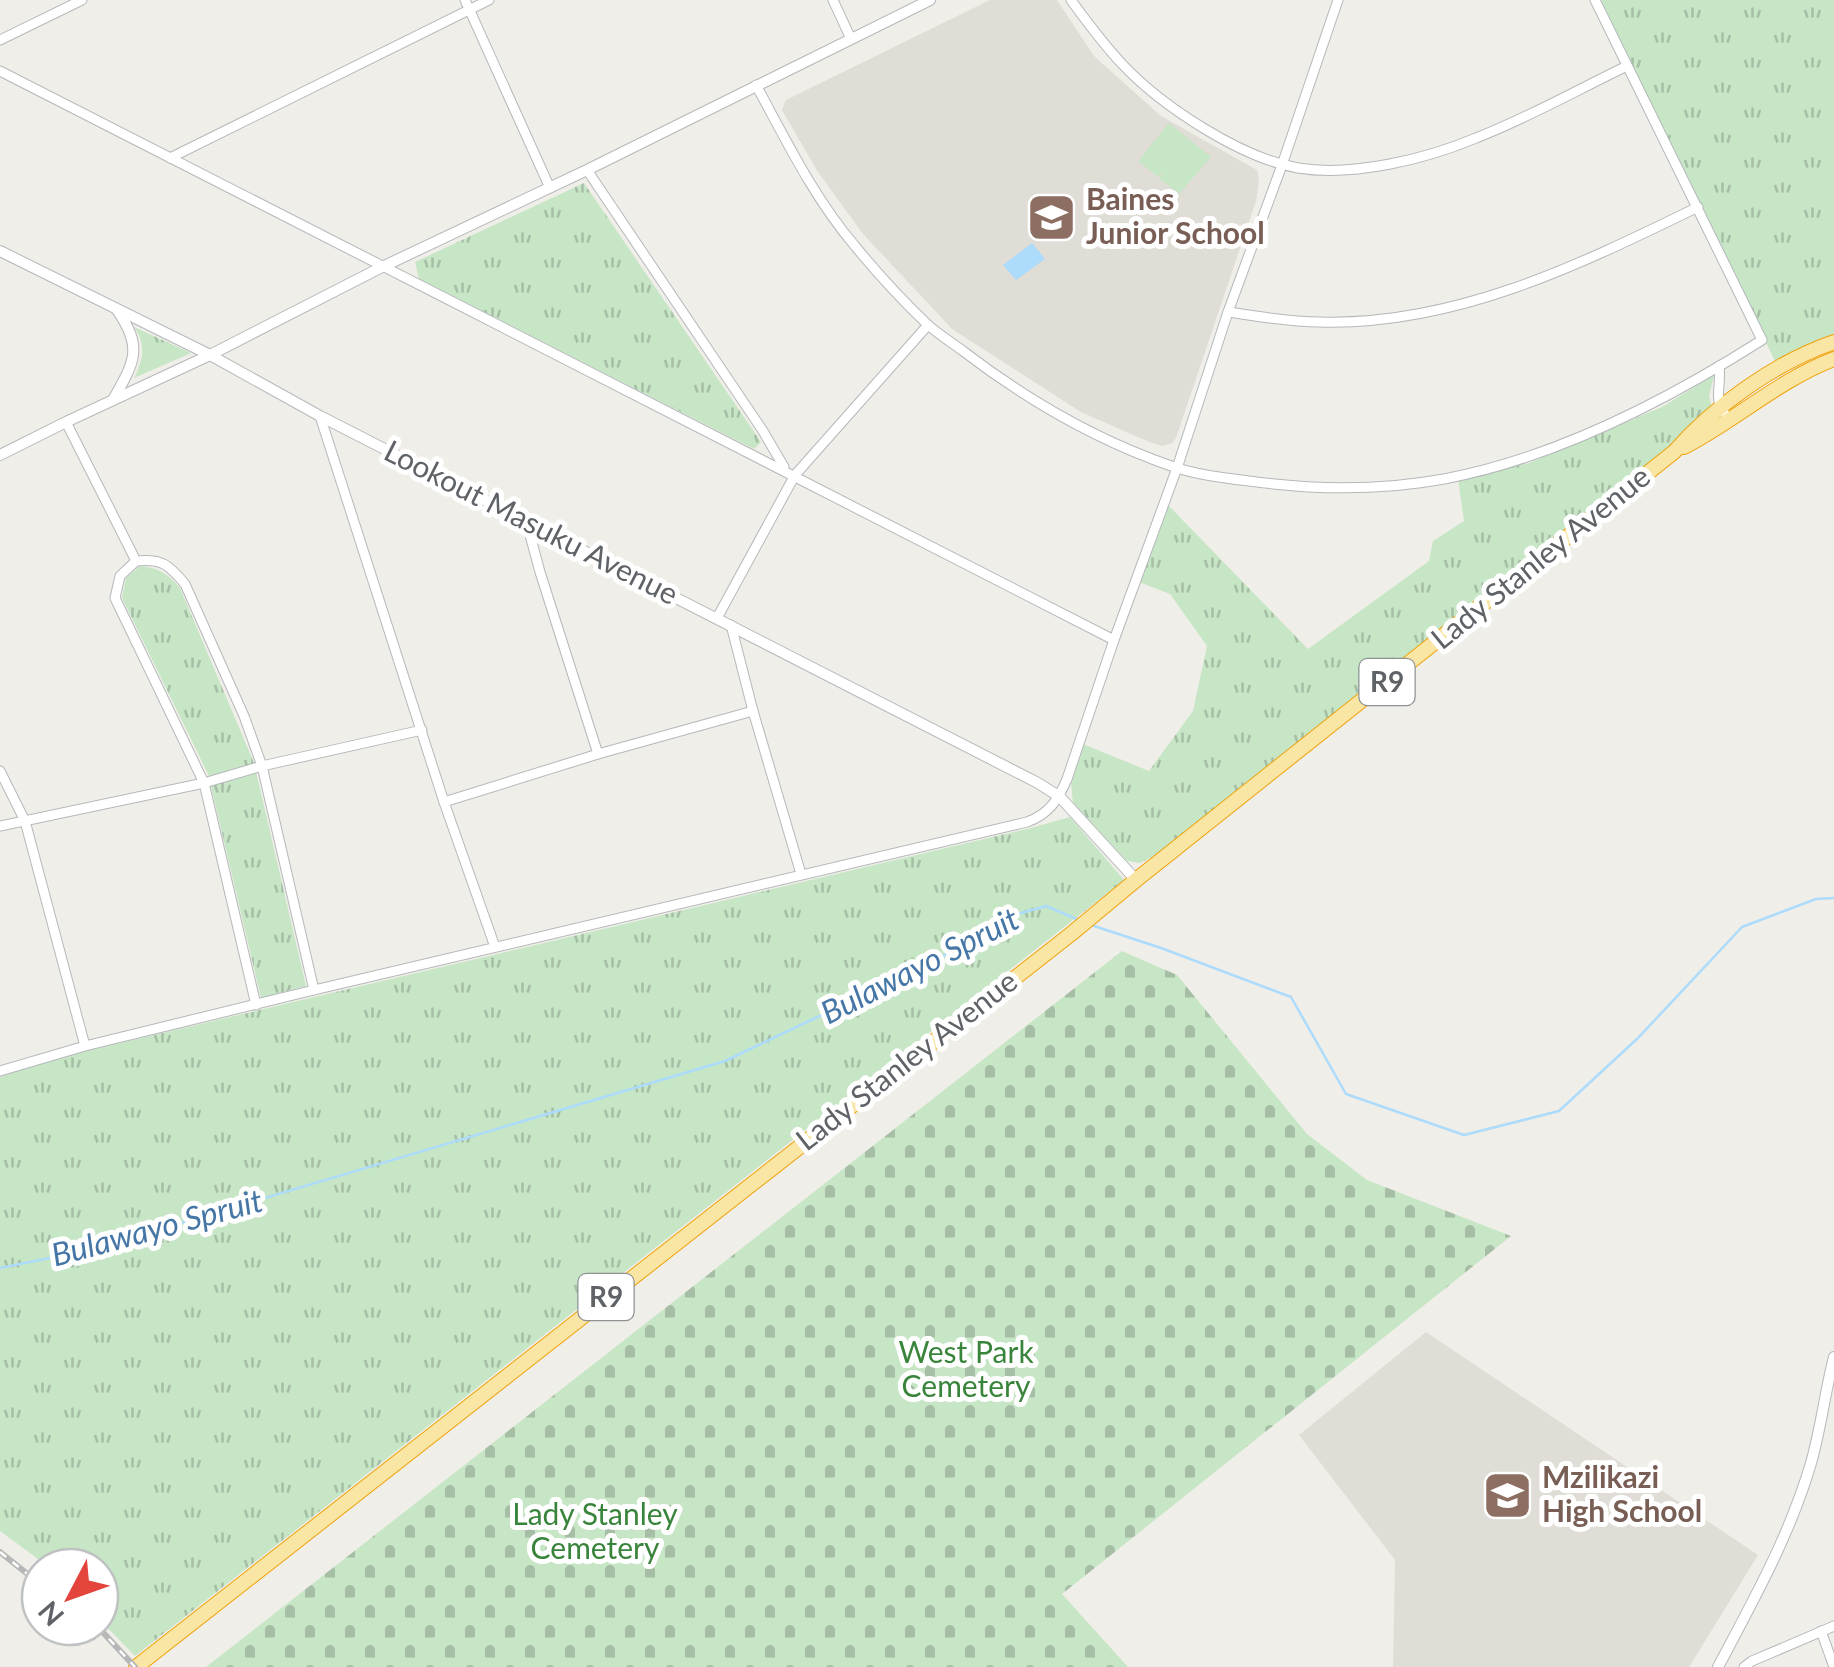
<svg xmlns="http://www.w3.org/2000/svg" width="1834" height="1667" font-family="Lato,sans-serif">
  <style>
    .education { fill: #e0ddd6 }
    .grass { fill: url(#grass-tufts) }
    .cemetery { fill: url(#cemetery-stones) }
    .pitch { fill: #c7e6c6 }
    .water { fill: #acdbfc }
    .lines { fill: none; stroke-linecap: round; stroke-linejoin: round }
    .stream { stroke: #acdbfc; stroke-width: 2.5 }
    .minor-casing { stroke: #b5b8bb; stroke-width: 11 }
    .tertiary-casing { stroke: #b5b8bb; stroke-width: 12 }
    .trunk-casing { stroke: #efa10a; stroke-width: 16 }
    .minor { stroke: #fff; stroke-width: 9 }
    .tertiary { stroke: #fff; stroke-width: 10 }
    .trunk { stroke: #fae6a4; stroke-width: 14 }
    .rail-casing { stroke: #b6b7b7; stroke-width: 6 }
    .rail { stroke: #fff; stroke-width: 2.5; stroke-dasharray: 8; stroke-linecap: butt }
    .labels { text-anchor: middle; stroke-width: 10; stroke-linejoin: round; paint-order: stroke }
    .shield { fill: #fff; stroke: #8f9295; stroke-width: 2.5 }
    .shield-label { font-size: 28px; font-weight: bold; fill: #5f6367 }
    .education-label { font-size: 30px; font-weight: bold; fill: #785e54; stroke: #fff; text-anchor: start }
    .street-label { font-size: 30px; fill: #5f6367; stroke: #fff }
    .park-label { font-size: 30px; fill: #39843b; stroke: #fff }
    .water-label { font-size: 32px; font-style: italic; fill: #4576a6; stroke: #fff }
  </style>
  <defs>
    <pattern id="grass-tufts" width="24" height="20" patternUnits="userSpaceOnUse" patternTransform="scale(2.5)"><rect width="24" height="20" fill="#c7e6c6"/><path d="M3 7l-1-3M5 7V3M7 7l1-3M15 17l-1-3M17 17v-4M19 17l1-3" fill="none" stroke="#a5bea5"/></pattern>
    <pattern id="cemetery-stones" width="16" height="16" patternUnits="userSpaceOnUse" patternTransform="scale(2.5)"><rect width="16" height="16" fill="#c7e6c6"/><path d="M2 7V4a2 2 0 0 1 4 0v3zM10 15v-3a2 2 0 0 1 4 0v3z" fill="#a5bea5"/></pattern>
  </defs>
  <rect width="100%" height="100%" fill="#f0eee8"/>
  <g class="education">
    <polygon points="990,0 1057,0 1094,56 1161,116 1257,170 1259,181 1256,201 1176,438 1172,443 1163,446 1149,442 1081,412 952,329 863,234 818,172 782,110 786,100"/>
    <polygon points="1426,1332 1758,1555 1689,1667 1393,1667 1395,1560 1299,1435"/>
  </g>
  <g class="grass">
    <polygon points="1601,0 1834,0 1834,337 1775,361"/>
    <polygon points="584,183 761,442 754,449 419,279 415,262"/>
    <path d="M134,327L191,353L134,378C144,360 146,344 134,327Z"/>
    <polygon points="1714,375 1709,397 1712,407 1691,423 1667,451 1156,855 1140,863 1127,861 1073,803 1071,783 1083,744 1149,771 1193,711 1207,646 1170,594 1139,582 1167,504 1308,649 1429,561 1433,541 1464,521 1458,479 1529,463 1662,407"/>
    <path d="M140,566C159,568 167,573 180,588L254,763L306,986L261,998L208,774L122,598L126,578Z"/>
    <polygon points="1070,817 1124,880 135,1656 100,1620 100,1567 49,1567 0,1531 0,1077 25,1067 86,1051 1031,828"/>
  </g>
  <polygon class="cemetery" points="1122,951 1177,975 1307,1134 1367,1180 1511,1236 1062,1594 1128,1667 206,1667"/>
  <polygon class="pitch" points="1169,123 1211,157 1179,194 1159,178 1166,169 1158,177 1138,161"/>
  <polygon class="water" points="1032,243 1045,259 1016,280 1003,265"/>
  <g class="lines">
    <g class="stream">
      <polyline points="1091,925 1161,948 1291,997 1346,1094 1464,1135 1559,1111 1638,1038 1742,927 1816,899 1834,898"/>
      <polyline points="0,1268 90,1250 725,1061 933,962 1010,916 1046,906 1079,920"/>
    </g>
    <defs>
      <g id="minor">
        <polyline points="465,0 550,188"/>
        <polyline points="833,0 851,39"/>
        <path d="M1071,0C1087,22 1104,45 1123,65C1163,107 1241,158 1298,168C1353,177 1426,159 1476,138C1528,118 1577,90 1627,66"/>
        <polyline points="0,40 82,0"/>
        <path d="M0,71C371,261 744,449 1114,640"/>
        <path d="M756,85C786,140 814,198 855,246C877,273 902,300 927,324C938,334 951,342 963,351C1027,400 1098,441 1174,467C1198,475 1224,478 1249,481C1314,490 1379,491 1444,479C1556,458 1666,401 1762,340L1595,0"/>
        <polyline points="170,158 489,0"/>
        <polyline points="587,170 763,431 784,467"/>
        <path d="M1228,312C1258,316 1288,322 1319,322C1455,326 1579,265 1698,207"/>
        <path d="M1719,366C1722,390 1711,399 1729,419"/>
        <polyline points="320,416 444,802 495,947"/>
        <polyline points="66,422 136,561"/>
        <polyline points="526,520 540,572 598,754"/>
        <polyline points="717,618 795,475 928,325"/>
        <polyline points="731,625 753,711 801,874"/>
        <polyline points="0,771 25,821 85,1046"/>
        <polyline points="444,802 598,754 753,711"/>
        <polyline points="0,826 204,783 262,766 422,730"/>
        <path d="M256,1005L204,783L115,598L120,576L136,561C162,558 169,565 185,584L244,716L262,766L314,990"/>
        <path d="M0,1071L85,1046L314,990L1027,822C1049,814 1058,800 1067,779L1114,640L1177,468L1228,312L1282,165L1338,0"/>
        <polyline points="1821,1631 1834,1667"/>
        <polyline points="1744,1667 1752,1661 1834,1626"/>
      </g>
      <g id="tertiary">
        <polyline points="0,251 210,355 320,416 1038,783 1060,797 1136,880"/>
        <path d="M114,398C135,361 143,347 117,310"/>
        <polyline points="0,455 66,422 210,355 382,267 587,170 930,0"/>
        <path d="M1718,1667C1753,1601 1790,1535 1811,1463C1821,1428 1825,1392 1834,1357"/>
      </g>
      <g id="trunk">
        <path d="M1684,447C1736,420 1779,380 1834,359"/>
        <path d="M136,1667L1071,934L1136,880L1674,452C1714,406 1776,362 1834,342"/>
      </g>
    </defs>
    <use href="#minor" class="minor-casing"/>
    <use href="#tertiary" class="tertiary-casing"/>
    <use href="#trunk" class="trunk-casing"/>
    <use href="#minor" class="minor"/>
    <use href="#tertiary" class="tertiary"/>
    <use href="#trunk" class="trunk"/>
    <defs>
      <g id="rail">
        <polyline points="0,1552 40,1584"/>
        <polyline points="98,1627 135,1667"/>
      </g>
    </defs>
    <use href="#rail" class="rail-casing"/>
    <use href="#rail" class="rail"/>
  </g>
  <defs>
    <symbol id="school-square" viewBox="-11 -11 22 22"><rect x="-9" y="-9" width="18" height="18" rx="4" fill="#8d6e63" stroke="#fff"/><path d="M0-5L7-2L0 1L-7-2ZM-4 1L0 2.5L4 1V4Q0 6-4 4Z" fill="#fff"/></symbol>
  </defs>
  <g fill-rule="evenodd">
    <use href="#school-square" x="1024" y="190" width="55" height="55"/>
    <use href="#school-square" x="1480" y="1468" width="55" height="55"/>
  </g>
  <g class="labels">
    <g class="shield">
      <rect x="1359.5" y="659" width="55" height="46" rx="8"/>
      <rect x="578.5" y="1274" width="55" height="46" rx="8"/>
    </g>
    <g class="shield-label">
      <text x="1387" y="692">R9</text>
      <text x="606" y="1307">R9</text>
    </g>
    <g class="education-label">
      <text x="1086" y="210">Baines<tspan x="1086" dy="34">Junior School</tspan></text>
      <text x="1542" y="1488">Mzilikazi<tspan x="1542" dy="34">High School</tspan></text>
    </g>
    <g class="street-label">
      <text transform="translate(531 523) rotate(27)" y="10">Lookout Masuku Avenue</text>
      <text transform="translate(1541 558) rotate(-39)" y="10">Lady Stanley Avenue</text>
      <text transform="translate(907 1061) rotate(-38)" y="10">Lady Stanley Avenue</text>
    </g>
    <g class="park-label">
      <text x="966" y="1363">West Park<tspan x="966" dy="34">Cemetery</tspan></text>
      <text x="595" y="1525">Lady Stanley<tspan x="595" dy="34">Cemetery</tspan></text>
    </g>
    <g class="water-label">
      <text transform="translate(920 966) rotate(-27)" y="11">Bulawayo Spruit</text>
      <text transform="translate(157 1228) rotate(-15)" y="11">Bulawayo Spruit</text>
    </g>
  </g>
  <g transform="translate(70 1597) rotate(229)"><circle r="48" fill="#ffffff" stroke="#bfc1c2" stroke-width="2.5"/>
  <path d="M0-8L18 38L0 25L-18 38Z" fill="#e3443b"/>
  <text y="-15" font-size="28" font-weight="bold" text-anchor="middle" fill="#5f6367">N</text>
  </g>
</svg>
